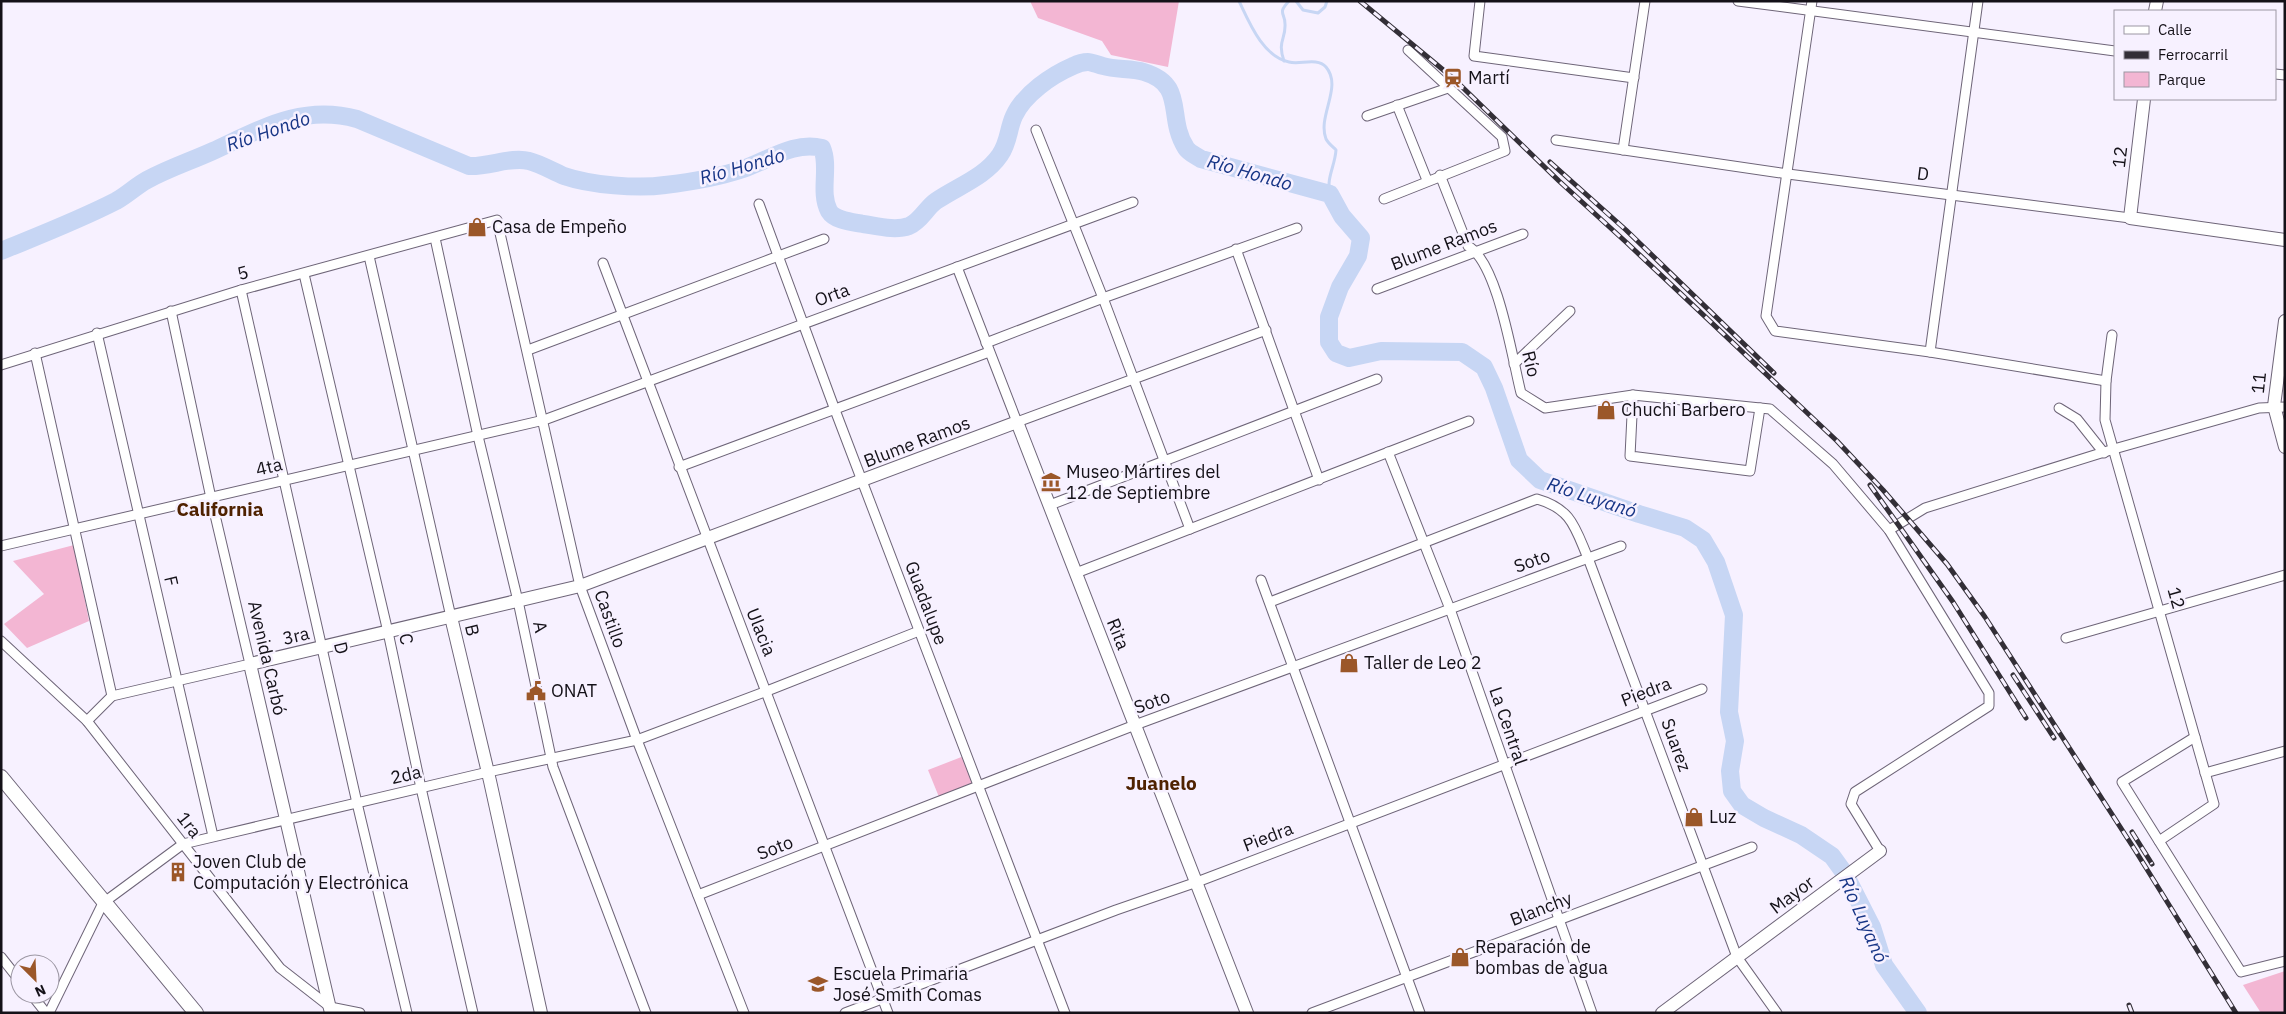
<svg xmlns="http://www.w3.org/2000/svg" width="2286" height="1014" font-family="'IBM Plex Sans',sans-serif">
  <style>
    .green { fill: #f3b6d3 }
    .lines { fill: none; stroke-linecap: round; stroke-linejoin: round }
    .stream { stroke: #c7d6f4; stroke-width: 3 }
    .river { stroke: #c7d6f4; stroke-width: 18 }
    .street-casing { stroke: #6e6578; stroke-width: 11 }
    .secondary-casing { stroke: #6e6578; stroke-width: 14 }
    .primary-casing { stroke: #6e6578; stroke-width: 16 }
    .street { stroke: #fff; stroke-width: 9 }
    .secondary { stroke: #fff; stroke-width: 12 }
    .primary { stroke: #fff; stroke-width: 14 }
    .rail-casing { stroke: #332f37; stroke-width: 5 }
    .rail { stroke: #f7f1ff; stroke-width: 3; stroke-dasharray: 9; stroke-linecap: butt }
    .labels { text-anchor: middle; stroke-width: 5; stroke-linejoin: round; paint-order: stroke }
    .poi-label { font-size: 18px; fill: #141118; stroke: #f7f1ff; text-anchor: start }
    .street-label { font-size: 18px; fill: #141118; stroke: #f7f1ff }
    .water-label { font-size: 19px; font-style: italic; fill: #173586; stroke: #f7f1ff }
    .neighbourhood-label { font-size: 19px; font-weight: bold; fill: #4f2200; stroke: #f7f1ff }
  </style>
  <rect width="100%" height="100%" fill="#f7f1ff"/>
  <g class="green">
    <polygon points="1030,1 1179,1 1168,67 1111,55 1102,41 1038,18"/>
    <polygon points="74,545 89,621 27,648 4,624 44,594 13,561"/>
    <polygon points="964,756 974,784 939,797 928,770"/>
    <polygon points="2285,971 2285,1013 2261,1013 2243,985"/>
  </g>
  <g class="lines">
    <g class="stream">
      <path d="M1239,1C1249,22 1263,57 1289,62C1300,65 1317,57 1326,67C1343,87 1317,116 1326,139C1328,143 1333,147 1336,150C1335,166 1326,178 1330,194"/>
      <polyline points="1296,1 1303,10 1318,13 1325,7 1327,1"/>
      <path d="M1284,61C1277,41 1286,39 1285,24C1285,12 1277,14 1289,1"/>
    </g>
    <path class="river" d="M1,251C40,235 79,220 116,201C127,195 136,186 147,180C169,168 191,161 213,151C261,129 302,104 357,119L469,166C489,167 512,156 529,161C541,164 552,171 564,176C590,185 638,189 665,185C691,182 719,177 743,169C769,160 794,141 822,148C830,167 819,192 829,211C835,221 853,222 863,224C877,226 895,231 909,226C921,221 926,208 936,201C958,186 985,177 1000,155C1009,142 1008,129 1014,116C1024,94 1052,75 1073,66C1077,64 1084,62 1088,62C1092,62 1098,65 1103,66C1116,70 1131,68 1144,72C1187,85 1166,117 1186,148C1189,153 1197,156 1201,159L1330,194L1342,216L1361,238L1358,256L1340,287L1329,317V342L1336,353L1349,358L1381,351L1462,352L1484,367L1494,388L1519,460L1540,480L1639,514L1685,528L1703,540L1716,562L1734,615L1729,712L1735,741L1730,771L1732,791L1742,805L1764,818L1801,835L1832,856L1845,874L1872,927L1884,965L1918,1013"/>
    <defs>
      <g id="street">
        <polyline points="1480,1 1474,56 1634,78"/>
        <polyline points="1738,1 2115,51"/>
        <polyline points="1812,1 1766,316 1775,331 1930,352 2106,381"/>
        <polyline points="2275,74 2285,75"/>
        <polyline points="1397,105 1427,180"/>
        <polyline points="1367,116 1448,88"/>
        <polyline points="1036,130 1103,298 1190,529"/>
        <polyline points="1556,140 1788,174 2130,218"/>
        <polyline points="1623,150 1645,1"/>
        <path d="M1440,175L1468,246C1498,263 1512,358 1521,393L1545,408L1633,395L1770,409L1833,464L1889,530L1989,693V706L1855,792L1851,804L1880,851"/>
        <polyline points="1384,199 1505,151 1502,137 1408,50"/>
        <polyline points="759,204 835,410 1065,1013"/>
        <polyline points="435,238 478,436 518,601 553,767 646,1013"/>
        <polyline points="1236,249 1319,480"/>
        <polyline points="369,256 451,617"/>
        <polyline points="603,263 888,1013"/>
        <polyline points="957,267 1017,422 1266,330"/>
        <polyline points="304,274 388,632 421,788 473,1013"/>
        <polyline points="1377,289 1523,234"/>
        <polyline points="241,290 357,803 407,1013"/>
        <polyline points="97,333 213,836"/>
        <polyline points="2112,335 2106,381 2105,420 2214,804 2159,841"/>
        <polyline points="986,343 1103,298 1297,228"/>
        <polyline points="528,350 824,239"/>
        <polyline points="1930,352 1978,1"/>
        <polyline points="35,353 112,696"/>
        <polyline points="1514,364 1570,311"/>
        <polyline points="1,365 241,290 497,220 580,586 637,740 744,1013"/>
        <polyline points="1633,395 1630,456 1750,471 1760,408"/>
        <polyline points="2059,408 2077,419 2104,453"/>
        <polyline points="1388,452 1450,609 1592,1013"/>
        <polyline points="679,467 989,352"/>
        <polyline points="1050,505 1377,379"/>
        <polyline points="1889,530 1925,508 2114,449 2259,408 2285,407"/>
        <polyline points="1,546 544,420 1133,202"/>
        <polyline points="1076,573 1469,421"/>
        <polyline points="1261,580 1420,1013"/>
        <path d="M1270,602L1537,499C1572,509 1575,528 1588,558L1737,957L1777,1013"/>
        <polyline points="2066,638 2285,575"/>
        <polyline points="1,641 87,721 280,968 330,1007 360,1013"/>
        <polyline points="87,721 112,696 250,664 211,498 171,311"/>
        <polyline points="2195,737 2122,782 2241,972 2285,961"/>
        <polyline points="2205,773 2285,751"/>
        <polyline points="698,895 1135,725 1621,546"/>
        <polyline points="1,957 20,981"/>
        <polyline points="31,994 46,1013"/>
        <polyline points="49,1013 103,903 183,844 488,772 637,740 767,691 919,631"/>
        <polyline points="845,1013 1116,910 1197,882 1702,689"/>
        <polyline points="1312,1013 1752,847"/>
      </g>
      <g id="secondary">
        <polyline points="2155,11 2157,1"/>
        <polyline points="2144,99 2130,218 2285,240"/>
        <polyline points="2285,321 2274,406 2285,447"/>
        <polyline points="451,617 490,781 541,1013"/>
        <polyline points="331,1013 250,664 580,586 1017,422 1247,1013"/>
        <polyline points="1662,1013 1880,851"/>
      </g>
      <polyline id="primary" points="1,777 196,1013"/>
    </defs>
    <use href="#street" class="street-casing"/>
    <use href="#secondary" class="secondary-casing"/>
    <use href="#primary" class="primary-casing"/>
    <use href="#street" class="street"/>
    <use href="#secondary" class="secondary"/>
    <use href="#primary" class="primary"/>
    <defs>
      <g id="rail">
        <polyline points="1360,1 1453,78 1559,181 1627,243 1837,441 1883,490 1947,564 1985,617 2135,850 2236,1013"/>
        <polyline points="1550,162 1626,230 1774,373"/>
        <polyline points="1870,485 1953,602 2026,718"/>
        <polyline points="2013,675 2054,738"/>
        <polyline points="2132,832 2152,864"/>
        <polyline points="2129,1005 2132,1013"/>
      </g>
    </defs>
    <use href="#rail" class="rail-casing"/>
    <use href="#rail" class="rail"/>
  </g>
  <defs>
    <symbol id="station-bare" viewBox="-9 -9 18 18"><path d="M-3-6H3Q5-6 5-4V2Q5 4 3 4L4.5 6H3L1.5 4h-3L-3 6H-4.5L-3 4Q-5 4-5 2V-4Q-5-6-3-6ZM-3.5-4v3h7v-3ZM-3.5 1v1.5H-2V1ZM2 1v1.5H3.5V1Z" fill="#9b5729" stroke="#f7f1ff" stroke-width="2.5" paint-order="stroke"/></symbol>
    <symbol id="shop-bare" viewBox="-9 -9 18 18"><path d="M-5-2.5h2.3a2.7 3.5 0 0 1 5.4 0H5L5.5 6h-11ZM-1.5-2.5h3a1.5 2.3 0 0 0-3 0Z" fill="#9b5729" stroke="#f7f1ff" stroke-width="2.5" paint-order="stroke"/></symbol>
    <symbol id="museum-bare" viewBox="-9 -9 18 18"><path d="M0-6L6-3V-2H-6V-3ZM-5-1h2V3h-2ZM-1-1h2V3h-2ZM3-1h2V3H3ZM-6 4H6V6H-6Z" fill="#9b5729" stroke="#f7f1ff" stroke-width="2.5" paint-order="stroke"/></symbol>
    <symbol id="civic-bare" viewBox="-9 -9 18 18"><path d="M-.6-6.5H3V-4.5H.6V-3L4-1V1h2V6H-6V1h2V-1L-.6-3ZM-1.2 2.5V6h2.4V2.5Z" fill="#9b5729" stroke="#f7f1ff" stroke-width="2.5" paint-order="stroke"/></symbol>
    <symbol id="building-bare" viewBox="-9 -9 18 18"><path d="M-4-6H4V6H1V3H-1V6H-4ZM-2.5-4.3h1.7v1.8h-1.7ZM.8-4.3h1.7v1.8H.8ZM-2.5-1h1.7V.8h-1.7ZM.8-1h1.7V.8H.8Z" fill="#9b5729" stroke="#f7f1ff" stroke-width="2.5" paint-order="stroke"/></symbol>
    <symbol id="school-bare" viewBox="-9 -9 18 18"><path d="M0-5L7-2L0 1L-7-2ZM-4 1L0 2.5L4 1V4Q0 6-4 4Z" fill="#9b5729" stroke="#f7f1ff" stroke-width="2.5" paint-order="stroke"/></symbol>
  </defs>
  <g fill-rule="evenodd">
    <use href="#station-bare" x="1439" y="64" width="28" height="28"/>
    <use href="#shop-bare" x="463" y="213" width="28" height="28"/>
    <use href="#shop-bare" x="1592" y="396" width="28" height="28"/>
    <use href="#museum-bare" x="1037" y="468" width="28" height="28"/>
    <use href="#shop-bare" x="1335" y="649" width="28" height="28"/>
    <use href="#civic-bare" x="522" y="677" width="28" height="28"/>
    <use href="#shop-bare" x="1680" y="803" width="28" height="28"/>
    <use href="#building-bare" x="164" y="858" width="28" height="28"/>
    <use href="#shop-bare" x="1446" y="943" width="28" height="28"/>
    <use href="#school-bare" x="804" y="970" width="28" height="28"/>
  </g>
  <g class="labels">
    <g class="poi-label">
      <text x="1468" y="84">Martí</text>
      <text x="492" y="233">Casa de Empeño</text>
      <text x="1621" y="416">Chuchi Barbero</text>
      <text x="1066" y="478">Museo Mártires del<tspan x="1066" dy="21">12 de Septiembre</tspan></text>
      <text x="1364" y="669">Taller de Leo 2</text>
      <text x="551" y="697">ONAT</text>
      <text x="1709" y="823">Luz</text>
      <text x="193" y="868">Joven Club de<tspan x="193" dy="21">Computación y Electrónica</tspan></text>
      <text x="1475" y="953">Reparación de<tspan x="1475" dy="21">bombas de agua</tspan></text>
      <text x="833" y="980">Escuela Primaria<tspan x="833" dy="21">José Smith Comas</tspan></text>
    </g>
    <g class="street-label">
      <text transform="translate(2120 157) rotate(-83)" y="6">12</text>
      <text transform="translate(1923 174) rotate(7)" y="6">D</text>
      <text transform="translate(1444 245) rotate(-21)" y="6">Blume Ramos</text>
      <text transform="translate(243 273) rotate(-15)" y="6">5</text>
      <text transform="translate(832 295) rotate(-20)" y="6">Orta</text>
      <text transform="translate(1531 364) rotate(76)" y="6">Río</text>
      <text transform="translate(2259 383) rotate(-84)" y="6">11</text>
      <text transform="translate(917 442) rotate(-21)" y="6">Blume Ramos</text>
      <text transform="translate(269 467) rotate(-13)" y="6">4ta</text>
      <text transform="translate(1532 561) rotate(-20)" y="6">Soto</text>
      <text transform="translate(171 581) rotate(77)" y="6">F</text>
      <text transform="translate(2176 598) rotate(74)" y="6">12</text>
      <text transform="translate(926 603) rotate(69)" y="6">Guadalupe</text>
      <text transform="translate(610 619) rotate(70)" y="6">Castillo</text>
      <text transform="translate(540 627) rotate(78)" y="6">A</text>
      <text transform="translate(472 630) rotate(77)" y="6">B</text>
      <text transform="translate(761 632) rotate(68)" y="6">Ulacia</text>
      <text transform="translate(1118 634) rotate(68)" y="6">Rita</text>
      <text transform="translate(296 636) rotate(-13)" y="6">3ra</text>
      <text transform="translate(406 639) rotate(78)" y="6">C</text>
      <text transform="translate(341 648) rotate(77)" y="6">D</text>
      <text transform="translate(267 658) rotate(77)" y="6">Avenida Carbó</text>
      <text transform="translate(1646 692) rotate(-21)" y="6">Piedra</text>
      <text transform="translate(1152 702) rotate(-20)" y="6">Soto</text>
      <text transform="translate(1508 726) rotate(71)" y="6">La Central</text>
      <text transform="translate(1676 745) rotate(70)" y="6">Suarez</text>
      <text transform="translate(406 775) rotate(-13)" y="6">2da</text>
      <text transform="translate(189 825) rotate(52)" y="6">1ra</text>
      <text transform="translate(1268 837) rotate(-21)" y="6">Piedra</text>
      <text transform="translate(775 848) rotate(-21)" y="6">Soto</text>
      <text transform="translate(1792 895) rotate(-37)" y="6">Mayor</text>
      <text transform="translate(1541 909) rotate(-21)" y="6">Blanchy</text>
    </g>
    <g class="water-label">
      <text transform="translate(268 131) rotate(-19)" y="7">Río Hondo</text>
      <text transform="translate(742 166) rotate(-16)" y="7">Río Hondo</text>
      <text transform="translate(1250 172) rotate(16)" y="7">Río Hondo</text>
      <text transform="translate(1592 497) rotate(18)" y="7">Río Luyanó</text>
      <text transform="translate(1864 919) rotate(66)" y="7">Río Luyanó</text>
    </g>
    <g class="neighbourhood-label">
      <text x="220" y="516">California</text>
      <text x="1161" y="790">Juanelo</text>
    </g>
  </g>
  <rect width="2286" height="1014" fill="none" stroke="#141118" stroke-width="5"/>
  <rect x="2114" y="10" width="162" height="90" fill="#f7f1ff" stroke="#9c97a3"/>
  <rect x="2124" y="26" width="25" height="8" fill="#ffffff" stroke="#9c97a3"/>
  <text x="2158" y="35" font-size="15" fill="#141118">Calle</text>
  <rect x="2124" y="51" width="25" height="8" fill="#332f37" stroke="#9c97a3"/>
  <text x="2158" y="60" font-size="15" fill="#141118">Ferrocarril</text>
  <rect x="2124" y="72" width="25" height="15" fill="#f3b6d3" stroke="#9c97a3"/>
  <text x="2158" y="85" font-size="15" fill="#141118">Parque</text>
  <g transform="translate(35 979) rotate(156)"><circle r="24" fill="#f7f1ff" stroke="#9c97a3"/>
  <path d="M0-4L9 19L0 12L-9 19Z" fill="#9b5729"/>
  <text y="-8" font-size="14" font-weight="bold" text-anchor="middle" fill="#141118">N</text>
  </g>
</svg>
